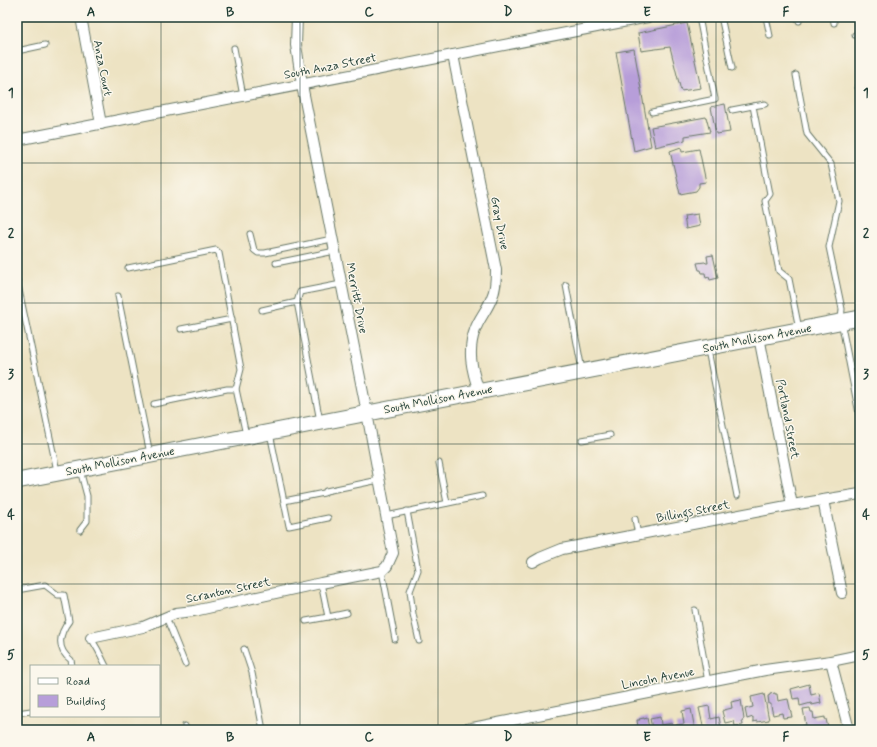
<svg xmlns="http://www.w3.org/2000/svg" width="877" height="747" font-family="Mynerve,sans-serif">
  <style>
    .building { fill: #b79ed9 }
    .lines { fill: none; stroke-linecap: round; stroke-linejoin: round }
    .service-casing { stroke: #677766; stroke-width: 7 }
    .minor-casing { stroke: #677766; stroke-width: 12 }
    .secondary-casing { stroke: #677766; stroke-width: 17 }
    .service { stroke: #fff; stroke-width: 5 }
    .minor { stroke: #fff; stroke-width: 10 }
    .secondary { stroke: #fff; stroke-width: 15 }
    .grid { fill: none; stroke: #1f3d34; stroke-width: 1; stroke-opacity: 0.55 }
    .labels { text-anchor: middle; stroke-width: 3; stroke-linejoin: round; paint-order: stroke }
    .street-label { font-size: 12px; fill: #1f3d34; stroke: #fbf7ec }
    .neatline { fill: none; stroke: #1f3d34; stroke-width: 1.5 }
    .grid-label { font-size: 13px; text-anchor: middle; font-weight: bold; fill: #1f3d34 }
  </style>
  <rect width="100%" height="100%" fill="#fbf7ec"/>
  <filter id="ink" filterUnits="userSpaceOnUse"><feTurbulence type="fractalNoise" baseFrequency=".025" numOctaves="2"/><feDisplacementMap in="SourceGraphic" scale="8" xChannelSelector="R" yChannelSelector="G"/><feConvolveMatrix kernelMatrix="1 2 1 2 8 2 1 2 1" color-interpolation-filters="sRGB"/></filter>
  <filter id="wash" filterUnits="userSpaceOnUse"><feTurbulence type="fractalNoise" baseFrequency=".012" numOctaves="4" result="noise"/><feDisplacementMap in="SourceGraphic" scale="16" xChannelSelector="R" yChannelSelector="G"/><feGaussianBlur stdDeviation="0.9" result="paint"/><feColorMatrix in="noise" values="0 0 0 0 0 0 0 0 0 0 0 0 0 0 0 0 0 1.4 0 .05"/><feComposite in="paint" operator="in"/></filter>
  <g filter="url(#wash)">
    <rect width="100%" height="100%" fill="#ede3c3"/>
    <g id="blocks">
      <g class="building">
        <polygon points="687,23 701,88 681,91 670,47 641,51 638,33"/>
        <polygon points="634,49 651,146 634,151 616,52"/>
        <polygon points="725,104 730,132 716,134 711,107"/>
        <polygon points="706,117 710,132 685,136 685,140 655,147 651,127"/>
        <polygon points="681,147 682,152 699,149 706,182 699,183 699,187 696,191 680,194 670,151"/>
        <polygon points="698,214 700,226 686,229 684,216"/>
        <polygon points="713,255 718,278 710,280 709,277 706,278 705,273 702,273 701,270 699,270 697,263 705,262 706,263 708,263 707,256"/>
        <polygon points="809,684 811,695 819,693 821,703 812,705 811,703 800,706 799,698 793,699 791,689"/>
        <polygon points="775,693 775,694 777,694 778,701 788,699 792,717 783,718 782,713 773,715 771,706 771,704 769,704 768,696 770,695 770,694"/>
        <polygon points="764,694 769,720 757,722 757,721 753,722 753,717 747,719 745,709 753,707 751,697"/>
        <polygon points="741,700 744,719 742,720 743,725 735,726 734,721 725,723 722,711 724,710 732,708 731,702"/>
        <polygon points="709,706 711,719 719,717 721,728 720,728 720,730 704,730 699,708"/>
        <polygon points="810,708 811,712 813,712 814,719 825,717 825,719 826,719 828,728 827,728 827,730 802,730 802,726 806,725 803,709"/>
        <polygon points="691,709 695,730 677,730 676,725 684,724 682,711"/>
        <polygon points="660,717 661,725 672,723 673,730 654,730 653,728 652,728 650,719"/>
        <polygon points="644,718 644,719 647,718 649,728 647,729 647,730 628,730 628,729 638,727 637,720 640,720 639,719"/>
        <polygon points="598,727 600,727 600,730 589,730 588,729"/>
      </g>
    </g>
  </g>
  <g filter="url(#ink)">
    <use href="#blocks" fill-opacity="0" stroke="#677766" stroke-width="1"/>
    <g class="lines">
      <defs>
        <g id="service">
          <polyline points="721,17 722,21 732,68"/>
          <polyline points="766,17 770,36"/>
          <polyline points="798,17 799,21"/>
          <polyline points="833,17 834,23"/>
          <polyline points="855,35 860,34"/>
          <polyline points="234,48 243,96"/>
          <polyline points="17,51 45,45"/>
          <polyline points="796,75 807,134 831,164 839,201 829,247 842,309 841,321 860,419"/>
          <polyline points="858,87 860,87"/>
          <polyline points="765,104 753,106 770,194 765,201 779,271 789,279 799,329"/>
          <polyline points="732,110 753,106"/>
          <polyline points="652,112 715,99 699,17"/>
          <polyline points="250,234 254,250 258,253 265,253 332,239"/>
          <polyline points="276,263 335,251"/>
          <polyline points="128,268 216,250 219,253 241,369 236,389 246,435"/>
          <polyline points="17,280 57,471"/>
          <polyline points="566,285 582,370"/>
          <polyline points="118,296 150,454"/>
          <polyline points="297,302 300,292 341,284"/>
          <polyline points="262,310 297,302 320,421"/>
          <polyline points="181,329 232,319"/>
          <polyline points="708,350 737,496"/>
          <polyline points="154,404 227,389 236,389"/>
          <polyline points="270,433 289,526 328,518"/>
          <polyline points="582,440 610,435"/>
          <polyline points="439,463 447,503"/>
          <polyline points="326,491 379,480"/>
          <polyline points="284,501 324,493"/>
          <polyline points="407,511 418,570 410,591 413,614 419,641"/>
          <polyline points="386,516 482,496"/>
          <polyline points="635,519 638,535"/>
          <polyline points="80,530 87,521 87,496 80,470"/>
          <polyline points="382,571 395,639"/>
          <polyline points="321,583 328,617 347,613"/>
          <path d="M17,590L45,585L58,595H64L69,621C59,634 56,649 71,660L72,666"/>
          <polyline points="695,610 708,682"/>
          <polyline points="166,617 185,664"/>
          <polyline points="306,621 328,617"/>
          <polyline points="91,638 98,650 106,666"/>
          <polyline points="244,649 252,673 263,730"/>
          <polyline points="17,713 31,711"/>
          <polyline points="185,726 186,730"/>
        </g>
        <g id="minor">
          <polyline points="81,17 101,124"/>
          <path d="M453,55L496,270C496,279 496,289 492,297C488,309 479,318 475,330C467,351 472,371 479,391"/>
          <polyline points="17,140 648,17"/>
          <polyline points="759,337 792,505"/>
          <polyline points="823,500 842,593"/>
          <polyline points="533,562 540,558 562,549 792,505 860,494"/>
          <polyline points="91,638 143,627 176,613 194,611 321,583 382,571 387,566 393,553 367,413 302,85 296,45 297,17"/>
          <polyline points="831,661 849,730"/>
          <polyline points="462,730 765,670 831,661 860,655"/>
        </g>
        <polyline id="secondary" points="17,481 860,318"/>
      </defs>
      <use href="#service" class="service-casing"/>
      <use href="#minor" class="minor-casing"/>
      <use href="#secondary" class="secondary-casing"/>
      <use href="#service" class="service"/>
      <use href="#minor" class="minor"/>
      <use href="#secondary" class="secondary"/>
    </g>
  </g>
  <path class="grid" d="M161,17V730M300,17V730M438,17V730M577,17V730M716,17V730M17,163H860M17,303H860M17,444H860M17,584H860"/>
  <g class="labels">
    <g class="street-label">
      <text transform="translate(330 66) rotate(-11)" y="4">South Anza Street</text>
      <text transform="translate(103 68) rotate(79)" y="4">Anza Court</text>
      <text transform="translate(500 223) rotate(79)" y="4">Gray Drive</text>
      <text transform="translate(357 298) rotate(79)" y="4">Merritt Drive</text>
      <text transform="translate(757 338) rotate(-11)" y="4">South Mollison Avenue</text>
      <text transform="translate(438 399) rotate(-11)" y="4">South Mollison Avenue</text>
      <text transform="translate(788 419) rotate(79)" y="4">Portland Street</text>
      <text transform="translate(120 461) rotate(-11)" y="4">South Mollison Avenue</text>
      <text transform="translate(693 511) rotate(-11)" y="4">Billings Street</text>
      <text transform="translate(228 590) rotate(-12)" y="4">Scranton Street</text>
      <text transform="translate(658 678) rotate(-11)" y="4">Lincoln Avenue</text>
    </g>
  </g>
  <rect width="877" height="747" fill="none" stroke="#fbf7ec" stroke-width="44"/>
  <rect x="30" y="665" width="130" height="52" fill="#fbf7ec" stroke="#a3ada2"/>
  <rect x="38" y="678" width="20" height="6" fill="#ffffff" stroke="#a3ada2"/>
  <text x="66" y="685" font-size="12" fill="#1f3d34">Road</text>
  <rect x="38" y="695" width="20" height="12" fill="#b79ed9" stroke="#a3ada2"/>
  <text x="66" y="705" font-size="12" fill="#1f3d34">Building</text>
  <rect x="22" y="22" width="833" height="703" class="neatline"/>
  <g class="grid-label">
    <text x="91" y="16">A</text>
    <text x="230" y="16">B</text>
    <text x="369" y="16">C</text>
    <text x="508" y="16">D</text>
    <text x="647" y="16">E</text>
    <text x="786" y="16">F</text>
    <text x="11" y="97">1</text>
    <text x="866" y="97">1</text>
    <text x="11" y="237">2</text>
    <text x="866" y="237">2</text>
    <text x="11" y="378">3</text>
    <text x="866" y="378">3</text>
    <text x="11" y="519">4</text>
    <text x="866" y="519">4</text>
    <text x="11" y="659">5</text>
    <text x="866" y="659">5</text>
    <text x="91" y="741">A</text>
    <text x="230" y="741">B</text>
    <text x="369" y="741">C</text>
    <text x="508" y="741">D</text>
    <text x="647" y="741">E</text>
    <text x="786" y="741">F</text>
  </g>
</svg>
